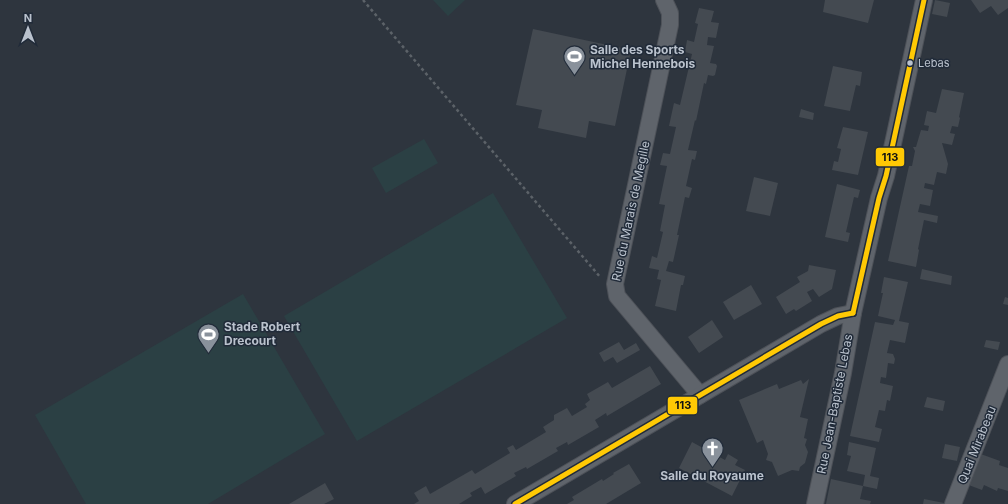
<svg xmlns="http://www.w3.org/2000/svg" width="1008" height="504" font-family="Inter,sans-serif">
  <style>
    .pitch { fill: #2b4044 }
    .building { fill: #444a51 }
    .lines { fill: none; stroke-linecap: round; stroke-linejoin: round }
    .minor-casing { stroke: #4d5158; stroke-width: 18 }
    .path { stroke: #5c6268; stroke-width: 2.5; stroke-dasharray: 3 3; stroke-linecap: butt }
    .minor { stroke: #5f646b; stroke-width: 16 }
    .bus-1-casing { stroke: #212b39; stroke-width: 8 }
    .bus-1 { stroke: #ffc904; stroke-width: 5 }
    .bus-dot { fill: #bac2cd; stroke: #212b39; stroke-width: 1.5 }
    .labels { text-anchor: middle; stroke-width: 3; stroke-linejoin: round; paint-order: stroke }
    .bus-label { font-size: 11px; fill: #bac2cd; stroke: #212b39; text-anchor: start }
    .poi-label { font-size: 12px; font-weight: bold; fill: #bac2cd; stroke: #212b39; text-anchor: start }
    .street-label { font-size: 12px; fill: #bac2cd; stroke: #212b39 }
    .line-badge { stroke: #212b39; stroke-width: 1.5 }
    .pale-badge-label { font-size: 11px; text-anchor: middle; font-weight: bold; fill: #111 }
  </style>
  <rect width="100%" height="100%" fill="#2e353e"/>
  <g class="pitch">
    <polygon points="433,0 465,0 448,16"/>
    <polygon points="424,139 438,163 386,193 372,168"/>
    <polygon points="493,193 567,318 357,441 284,316"/>
    <polygon points="243,294 325,434 208,504 86,504 35,415"/>
  </g>
  <g class="building">
    <polygon points="825,0 874,0 868,23 823,12"/>
    <polygon points="935,0 950,3 947,17 932,14"/>
    <polygon points="971,0 1008,0 1008,8 998,15 991,6 980,13"/>
    <polygon points="699,8 714,11 711,22 719,23 716,38 708,37 707,45 714,46 710,63 716,64 717,66 715,75 713,76 708,75 706,84 704,83 696,121 695,120 688,150 697,151 695,160 692,159 686,186 692,188 689,198 685,197 677,235 679,235 673,262 669,261 666,271 685,276 683,285 681,285 676,311 655,306 661,280 657,279 659,270 649,268 652,256 657,258 663,232 660,231 665,205 659,204 667,166 660,165 663,153 670,154 676,127 669,126 674,103 680,105 692,54 685,52 687,40 694,42 698,24 695,23"/>
    <polygon points="533,29 631,50 615,126 589,121 586,138 538,128 542,110 516,105"/>
    <polygon points="833,66 862,72 860,86 856,85 850,111 824,106"/>
    <polygon points="942,89 964,93 959,117 960,118 958,127 952,126 950,133 955,134 952,145 942,143 948,164 946,174 937,172 934,185 925,183 924,188 933,190 930,206 920,204 918,212 938,216 937,223 924,220 918,249 919,250 916,267 888,261 909,166 912,166 915,151 913,147 916,147 921,130 928,131 929,126 924,125 927,111 936,113"/>
    <polygon points="801,109 814,113 813,120 799,117"/>
    <polygon points="843,127 868,132 858,175 832,170 834,161 838,162 841,149 837,148"/>
    <polygon points="754,177 778,183 770,216 746,211"/>
    <polygon points="837,184 860,190 858,198 854,197 846,232 850,233 848,242 825,237"/>
    <polygon points="809,265 836,270 832,289 819,297 813,289 807,292 812,301 796,311 794,309 786,314 776,297 800,282 797,277 808,271"/>
    <polygon points="922,269 952,276 951,285 920,279"/>
    <polygon points="884,277 908,282 899,321 909,323 905,343 890,340 887,353 893,354 895,359 894,364 888,363 886,378 881,377 880,383 893,386 890,401 887,400 885,411 879,410 875,427 882,429 879,442 850,436 875,322 893,325 895,320 878,316 883,293 881,293"/>
    <polygon points="751,285 762,304 734,320 723,302"/>
    <polygon points="1005,297 1008,298 1008,305 1003,304"/>
    <polygon points="712,320 723,337 699,353 688,337"/>
    <polygon points="986,340 1000,342 998,350 984,347"/>
    <polygon points="619,342 624,350 636,343 640,350 617,363 613,357 604,362 599,353"/>
    <polygon points="650,366 661,384 607,416 606,413 595,420 599,427 568,445 567,442 556,448 558,451 527,469 526,467 514,473 516,476 485,494 481,487 470,493 472,496 459,504 414,504 419,501 414,493 426,486 430,494 472,470 475,474 510,453 507,448 513,445 516,450 546,432 543,427 554,420 554,415 567,408 572,416 587,407 585,404 590,400 587,394 608,382 612,388"/>
    <polygon points="809,379 800,417 808,419 804,438 807,439 805,445 808,452 805,463 800,467 799,471 792,470 778,476 772,462 766,460 768,454 763,440 757,443 739,400 777,384 779,389 801,380 803,384"/>
    <polygon points="927,397 945,401 943,411 924,407"/>
    <polygon points="692,442 725,460 728,454 738,460 735,465 745,470 732,496 679,468"/>
    <polygon points="849,442 876,448 870,476 879,478 877,489 863,486 865,475 847,471 851,456 847,455"/>
    <polygon points="945,444 960,447 957,461 942,458"/>
    <polygon points="978,453 1000,461 999,465 1008,468 1008,491 998,488 997,491 984,485 982,490 966,484"/>
    <polygon points="629,464 641,483 606,504 567,504 574,500 572,497 602,479 603,481 614,474 613,473"/>
    <polygon points="831,479 863,486 860,499 871,501 870,504 826,504"/>
    <polygon points="325,483 334,499 324,504 289,504"/>
    <polygon points="924,499 944,503 944,504 923,504"/>
  </g>
  <g class="lines">
    <defs>
      <g id="minor">
        <polyline points="664,0 670,13 670,25 615,284 617,296 700,395"/>
        <polyline points="515,504 821,324 838,316 853,313"/>
        <polyline points="815,504 843,373 853,313 879,198 886,176 924,0"/>
        <polyline points="953,504 1008,364"/>
      </g>
    </defs>
    <use href="#minor" class="minor-casing"/>
    <polyline class="path" points="363,0 601,278"/>
    <use href="#minor" class="minor"/>
    <defs>
      <g id="bus-1">
        <polyline points="853,313 879,198 886,176 924,0"/>
        <polyline points="515,504 821,324 838,316 853,313"/>
      </g>
    </defs>
    <use href="#bus-1" class="bus-1-casing"/>
    <use href="#bus-1" class="bus-1"/>
  </g>
  <defs>
    <symbol id="stadium-pin" viewBox="-11 -11 22 30"><path d="M0 17L-7.5 6A9.5 9.5 0 1 1 7.5 6Z" fill="#89919b" stroke="#212b39"/><path d="M0-5a6.5 5 0 1 0 0 10a6.5 5 0 1 0 0-10ZM-3.5-1.8h7v3.6h-7Z" fill="#fff"/></symbol>
    <symbol id="church-pin" viewBox="-11 -11 22 30"><path d="M0 17L-7.5 6A9.5 9.5 0 1 1 7.5 6Z" fill="#89919b" stroke="#212b39"/><path d="M-1.2-6h2.4v3.5h3.3v2.4h-3.3V6h-2.4V-.1h-3.3v-2.4h3.3Z" fill="#fff"/></symbol>
  </defs>
  <g fill-rule="evenodd">
    <use href="#stadium-pin" x="562" y="44" width="25" height="34"/>
    <use href="#stadium-pin" x="196" y="322" width="25" height="34"/>
    <use href="#church-pin" x="700" y="436" width="25" height="34"/>
  </g>
  <circle class="bus-dot" cx="910" cy="63" r="3.5"/>
  <g class="labels">
    <g class="bus-label">
      <text x="918" y="67">Lebas</text>
    </g>
    <g class="poi-label">
      <text x="590" y="54">Salle des Sports<tspan x="590" dy="14">Michel Hennebois</tspan></text>
      <text x="224" y="331">Stade Robert<tspan x="224" dy="14">Drecourt</tspan></text>
      <text x="712" y="480" text-anchor="middle">Salle du Royaume</text>
    </g>
    <g class="street-label">
      <text transform="translate(631 211) rotate(-78)" y="4">Rue du Marais de Megille</text>
      <text transform="translate(835 404) rotate(-79)" y="4">Rue Jean-Baptiste Lebas</text>
      <text transform="translate(977 445) rotate(-68)" y="4">Quai Mirabeau</text>
    </g>
  </g>
  <g class="line-badge">
    <rect x="875" y="147" width="30" height="20" rx="4" fill="#ffc904"/>
    <rect x="667" y="396" width="31" height="19" rx="4" fill="#ffc904"/>
  </g>
  <g class="pale-badge-label">
    <text x="890" y="161">113</text>
    <text x="683" y="409">113</text>
  </g>
  <g transform="translate(28 28)" stroke="#212b39" stroke-width="3" paint-order="stroke">
  <path d="M0-3L7 15L0 10L-7 15Z" fill="#bac2cd"/>
  <text y="-6" font-size="11" font-weight="bold" text-anchor="middle" fill="#bac2cd">N</text>
  </g>
</svg>
